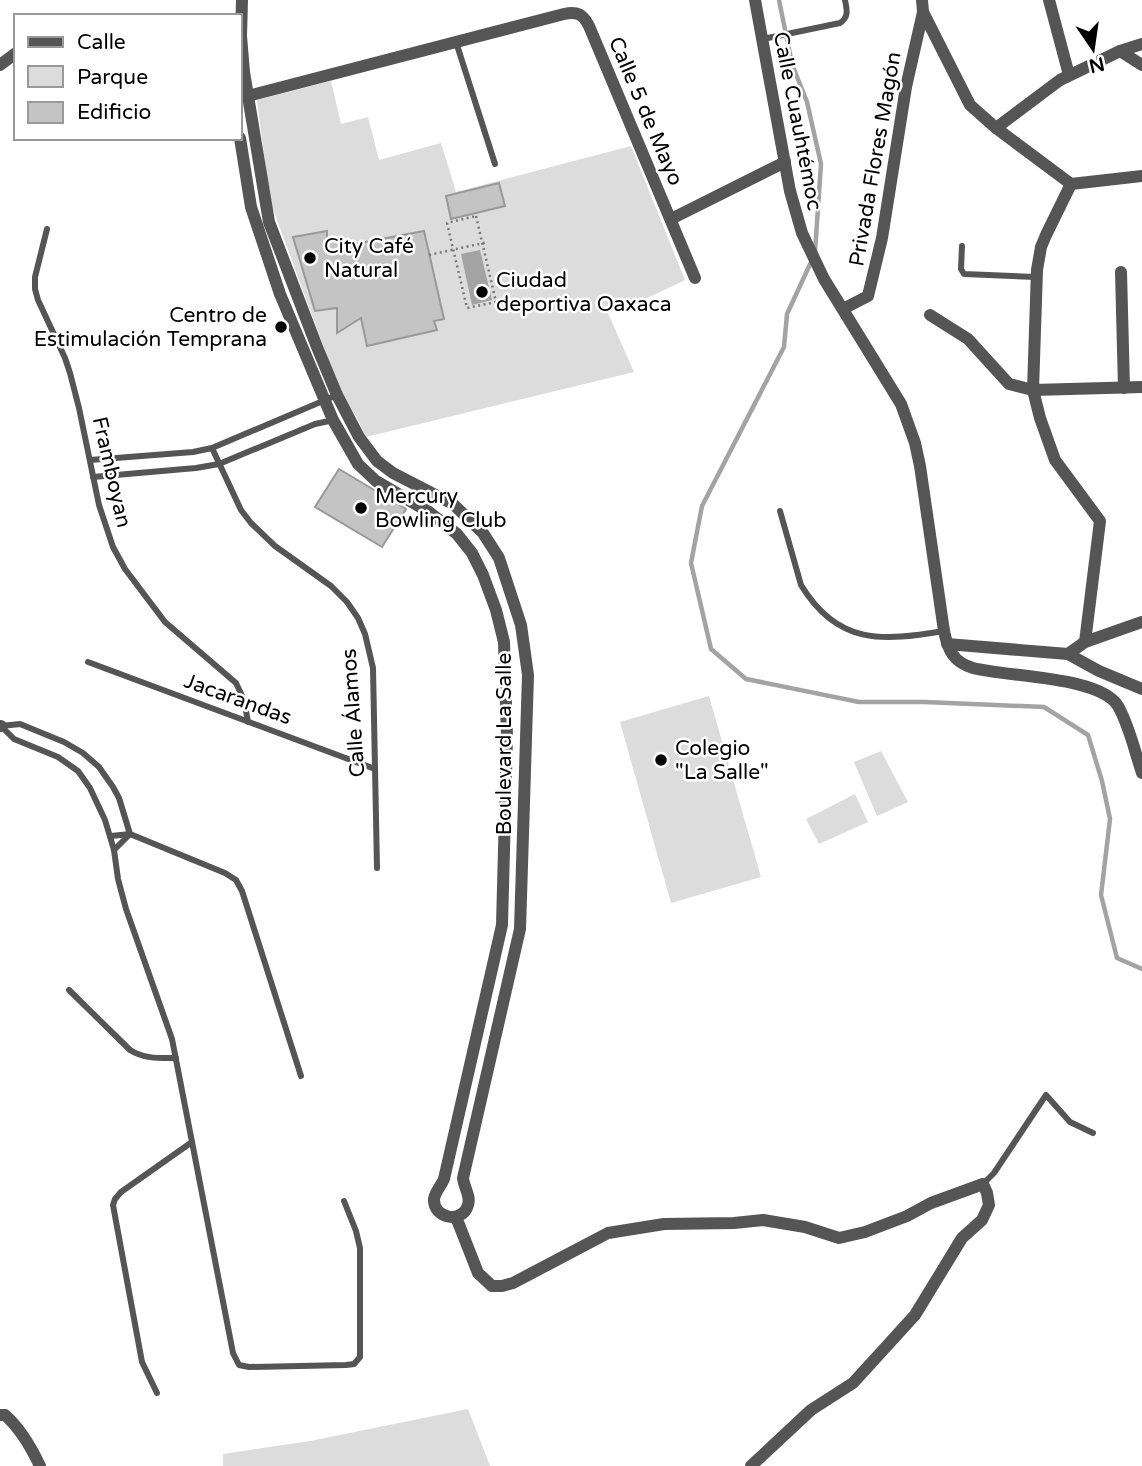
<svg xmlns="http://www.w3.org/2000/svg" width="1142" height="1466" font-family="'Varela Round',sans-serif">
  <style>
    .green { fill: #dcdcdc }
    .water { fill: #a3a3a3 }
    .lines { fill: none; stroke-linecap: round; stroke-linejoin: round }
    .stream { stroke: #a3a3a3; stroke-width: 4.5 }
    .building { fill: #c4c4c4; stroke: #999; stroke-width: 2 }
    .path { stroke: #777; stroke-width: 2.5; stroke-dasharray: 2 3.5; stroke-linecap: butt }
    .lane { stroke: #555; stroke-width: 6 }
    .street { stroke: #555; stroke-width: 12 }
    .poi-dot { fill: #000; stroke: #fff; stroke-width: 2.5 }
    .labels { text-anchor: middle; stroke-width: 5; stroke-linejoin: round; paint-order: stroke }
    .street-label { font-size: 21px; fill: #000; stroke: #fff }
    .poi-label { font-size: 21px; fill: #000; stroke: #fff; text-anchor: start }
  </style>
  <rect width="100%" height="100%" fill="#fff"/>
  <g class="green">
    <polygon points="331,81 341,124 368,117 379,160 441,143 456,192 631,146 685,280 635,304 608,313 634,372 366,437 356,416 343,399 270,201 257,100"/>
    <polygon points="709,696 761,877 671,903 620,722"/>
    <polygon points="881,751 908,802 877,816 854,762"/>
    <polygon points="855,794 868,822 819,844 806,819"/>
    <polygon points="468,1409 490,1466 223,1466 223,1454 310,1441"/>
  </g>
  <polygon class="water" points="480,250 492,300 472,305 461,254"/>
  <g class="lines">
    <g class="stream">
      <polyline points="779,0 792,64 807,102 821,164 815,252"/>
      <polyline points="812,260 787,314 784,347 702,506 691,563 711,649 746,679 859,702 925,702 1044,707 1088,735 1102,781 1110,819 1101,895 1117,958 1142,969"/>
    </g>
  </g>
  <g class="building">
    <polygon points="499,183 505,206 451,219 446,196"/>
    <polygon points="327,231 327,239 341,239 344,246 424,231 444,319 434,321 437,330 367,346 361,318 337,333 337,308 315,311 293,237"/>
    <polygon points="339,469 406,509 382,547 315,507"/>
  </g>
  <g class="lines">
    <g class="path">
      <polygon points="476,216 496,302 467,308 447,223"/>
      <polyline points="429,255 488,242"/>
    </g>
    <g class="lane">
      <path d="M763,39L840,23C849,17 847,10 845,0"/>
      <polyline points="456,42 495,164"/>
      <polyline points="47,229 35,277 35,289 38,300 65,358 70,373 79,408 99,505 113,547 125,569 165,622 236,683 244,700 248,722"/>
      <polyline points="962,246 961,269 964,274 1036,277"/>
      <polyline points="212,448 241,510 251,523 275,546 331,586 347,602 358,618 365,634 373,668 377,868"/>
      <polyline points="90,460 193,452 212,448 337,395"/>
      <polyline points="93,477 196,468 219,464 315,424 334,420"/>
      <path d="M780,511L801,585C838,646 883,641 944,631"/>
      <polyline points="88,662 375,769"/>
      <polyline points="1,726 14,739 58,757 78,771 90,788 105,820 114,850 118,879 126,909 172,1039 233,1353 239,1365 249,1367 346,1365 354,1364 360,1357 360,1248 356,1231 344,1201"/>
      <polyline points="1,726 20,724 64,742 83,753 99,767 113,787 119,798 130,834 114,850"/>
      <polyline points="111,836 130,834 225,873 236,880 242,891 301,1076"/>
      <path d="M69,990L130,1050C144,1059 159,1058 176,1058"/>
      <polyline points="983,1184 994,1173 1046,1095 1070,1122 1093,1133"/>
      <polyline points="157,1393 142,1362 113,1205 115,1199 121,1192 192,1142"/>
    </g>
    <g class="street">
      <path d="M755,0L790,191L802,233L824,279L901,404L915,443L920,466L944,631C948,650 953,662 973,668C1007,677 1100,676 1118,706C1129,725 1135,752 1142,773"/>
      <polyline points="1049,0 1069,75"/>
      <polyline points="923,12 970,105 996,128 1071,184"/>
      <polyline points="1120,51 1142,65"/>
      <polyline points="0,65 16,53"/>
      <path d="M240,98L564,14C577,11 583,14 589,26L695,278"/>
      <polyline points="996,128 1060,80 1120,51 1142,44"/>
      <path d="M240,138L251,207L280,294L333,420L358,464L376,481L429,512L457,534L472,553L483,575L496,610L504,642L507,737L502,925L444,1179C441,1186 435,1192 434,1199C433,1219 463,1224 468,1205C471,1196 464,1188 463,1178L520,929L528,675L521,625L499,558L483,533L453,504L393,473L377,461L359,437L337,395L317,347L269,222L244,72L241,36L242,0"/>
      <polyline points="1071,184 1046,235 1041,247 1037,270 1033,390 1040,418 1055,460 1100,521 1085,642"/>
      <polyline points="1071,184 1142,176"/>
      <polyline points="671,219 785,162"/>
      <polyline points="1121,272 1124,388"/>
      <polyline points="843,309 868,296 882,238 906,87 923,12 922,0"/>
      <polyline points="930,315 968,339 1009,384 1033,390 1142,387"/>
      <polyline points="947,644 1068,654 1099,671 1142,689"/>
      <polyline points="1068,654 1085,642 1142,622"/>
      <polyline points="0,726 1,726"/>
      <polyline points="456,1217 478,1273 492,1286 502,1286 513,1283 608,1233 664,1224 734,1223 763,1220 805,1227 839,1238 865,1232 907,1216 931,1203 983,1184 987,1193 989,1205 982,1220 962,1238 915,1315 853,1383 811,1410 751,1466"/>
      <path d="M0,1415H5C21,1429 31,1447 40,1466"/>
    </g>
  </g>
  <g class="poi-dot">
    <circle cx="310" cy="258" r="7"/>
    <circle cx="482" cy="292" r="7"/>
    <circle cx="281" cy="327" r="7"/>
    <circle cx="361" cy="508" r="7"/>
    <circle cx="661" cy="760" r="7"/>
  </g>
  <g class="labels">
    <g class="street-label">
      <text transform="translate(646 111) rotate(67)" y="7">Calle 5 de Mayo</text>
      <text transform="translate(798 121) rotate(79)" y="7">Calle Cuauhtémoc</text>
      <text transform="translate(875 159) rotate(-80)" y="7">Privada Flores Magón</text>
      <text transform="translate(112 472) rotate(77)" y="7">Framboyan</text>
      <text transform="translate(238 699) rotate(20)" y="7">Jacarandas</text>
      <text transform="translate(353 713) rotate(-94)" y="7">Calle Álamos</text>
      <text transform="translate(504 744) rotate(-90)" y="7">Boulevard La Salle</text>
    </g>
    <g class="poi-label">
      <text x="324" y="253">City Café<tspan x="324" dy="24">Natural</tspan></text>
      <text x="496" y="287">Ciudad<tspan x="496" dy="24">deportiva Oaxaca</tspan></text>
      <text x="267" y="322" text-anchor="end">Centro de<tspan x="267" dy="24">Estimulación Temprana</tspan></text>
      <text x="375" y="503">Mercury<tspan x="375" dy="24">Bowling Club</tspan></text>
      <text x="675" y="755">Colegio<tspan x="675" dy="24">"La Salle"</tspan></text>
    </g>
  </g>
  <rect x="14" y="14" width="228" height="126" fill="#ffffff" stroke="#999999" stroke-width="2"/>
  <rect x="28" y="37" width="35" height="10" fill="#555555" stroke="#999999" stroke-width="2"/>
  <text x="77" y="49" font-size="21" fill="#000000">Calle</text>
  <rect x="28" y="66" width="35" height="21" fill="#dcdcdc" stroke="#999999" stroke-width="2"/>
  <text x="77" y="84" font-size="21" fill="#000000">Parque</text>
  <rect x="28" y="102" width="35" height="21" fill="#c4c4c4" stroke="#999999" stroke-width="2"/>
  <text x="77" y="119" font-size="21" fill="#000000">Edificio</text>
  <g transform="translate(1093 49) rotate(167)" stroke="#ffffff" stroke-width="5" paint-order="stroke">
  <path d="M0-5L12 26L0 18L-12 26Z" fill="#000000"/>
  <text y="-10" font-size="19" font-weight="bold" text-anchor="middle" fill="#000000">N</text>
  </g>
</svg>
